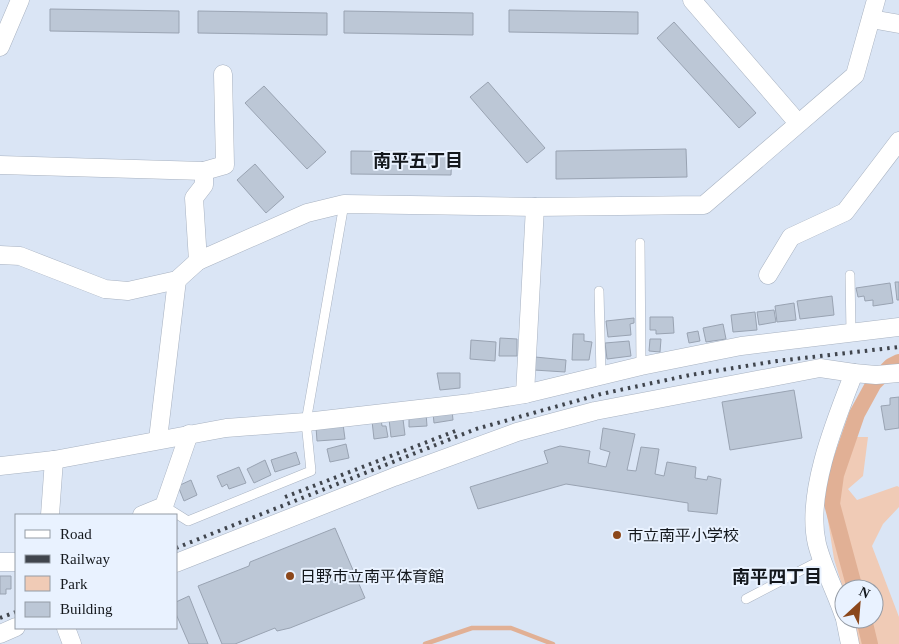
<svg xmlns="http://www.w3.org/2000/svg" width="899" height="644" font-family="'Times New Roman','Noto Sans JP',serif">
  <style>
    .green { fill: #f0cbb6 }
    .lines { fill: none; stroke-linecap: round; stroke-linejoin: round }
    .stream { stroke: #e1b095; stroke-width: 4.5 }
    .canal { stroke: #e1b095; stroke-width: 16 }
    .building { fill: #bcc7d6; stroke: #99a3b2 }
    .lane-casing { stroke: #a8b2c1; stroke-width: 10 }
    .street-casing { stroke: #a8b2c1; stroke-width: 19 }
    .lane { stroke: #fff; stroke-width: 9 }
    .street { stroke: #fff; stroke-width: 18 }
    .rail { stroke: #40454d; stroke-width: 4; stroke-dasharray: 2.5 5; stroke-linecap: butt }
    .poi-dot { fill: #8b471b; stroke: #e9f2ff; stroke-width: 2 }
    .labels { text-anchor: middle; stroke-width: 4; stroke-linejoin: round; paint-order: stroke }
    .poi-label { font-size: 16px; fill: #14181d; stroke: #e9f2ff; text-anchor: start }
    .neighbourhood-label { font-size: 18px; font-weight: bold; fill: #14181d; stroke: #e9f2ff }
  </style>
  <rect width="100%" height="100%" fill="#dae5f5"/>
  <polygon class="green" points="841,437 868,437 863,476 848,489 857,500 897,486 899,487 899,507 883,524 872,546 899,617 899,644 859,644 852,619 874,619 874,589 844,589 844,592 834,559 826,508"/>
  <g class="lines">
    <polyline class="stream" points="425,644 472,628 511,628 553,644"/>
    <g class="canal">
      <polyline points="855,589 832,504 836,475 857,414 874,383 891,366 899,362"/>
      <polyline points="864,619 870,644"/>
    </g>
  </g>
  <g class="building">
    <polygon points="50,9 179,11 179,33 50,31"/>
    <polygon points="509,10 638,12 638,34 509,32"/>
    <polygon points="198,11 327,13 327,35 198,33"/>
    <polygon points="344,11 473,13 473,35 344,33"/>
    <polygon points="674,22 756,113 739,128 657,38"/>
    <polygon points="488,82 545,148 527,163 470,97"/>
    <polygon points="264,86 326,152 307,169 245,103"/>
    <polygon points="686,149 687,177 556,179 556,151"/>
    <polygon points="351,151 452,152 451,175 351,174"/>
    <polygon points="255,164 284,197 266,213 237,180"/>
    <polygon points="895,282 899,282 899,300 897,300"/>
    <polygon points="890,283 893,303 873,306 873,300 865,301 864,296 858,297 856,288"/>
    <polygon points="832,296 834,315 800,319 797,301"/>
    <polygon points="794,303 796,320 777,322 775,306"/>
    <polygon points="774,310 776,322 759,325 757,312"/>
    <polygon points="755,312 757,330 733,332 731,315"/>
    <polygon points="650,317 673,317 674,333 656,334 656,330 650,330"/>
    <polygon points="634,318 634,323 630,324 631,335 608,337 606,321"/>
    <polygon points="723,324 726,339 706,342 703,328"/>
    <polygon points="698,331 700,341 689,343 687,333"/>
    <polygon points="573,334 584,334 584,341 592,342 589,360 572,360"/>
    <polygon points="500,338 517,339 517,356 499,356"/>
    <polygon points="650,339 661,339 660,352 649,351"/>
    <polygon points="471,340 496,342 495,361 470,359"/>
    <polygon points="629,341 631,356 607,359 605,343"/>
    <polygon points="535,357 566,360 565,372 534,370"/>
    <polygon points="437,373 460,373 460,388 440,390"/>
    <polygon points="794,390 802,438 730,450 722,402"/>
    <polygon points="899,397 899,428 885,430 881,406 890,405 890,398"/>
    <polygon points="452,410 453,420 434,423 433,413"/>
    <polygon points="426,413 427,426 409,427 409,418"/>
    <polygon points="381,419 382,426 386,426 388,437 374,439 372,421"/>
    <polygon points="389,419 403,419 405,435 391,437"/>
    <polygon points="343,424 345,439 317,441 316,427"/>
    <polygon points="603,428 635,434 627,470 636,471 641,447 659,449 655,474 664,476 667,462 696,467 695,478 707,480 708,476 721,479 717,514 688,511 688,503 566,484 478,509 470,487 548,463 544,451 560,446 590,451 588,463 606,467 610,452 600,449"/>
    <polygon points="346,444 349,458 330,462 327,449"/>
    <polygon points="296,452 300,464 275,472 271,460"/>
    <polygon points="265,460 271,475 254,483 247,469"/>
    <polygon points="239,467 246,483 229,489 227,484 222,487 217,476"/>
    <polygon points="191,480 197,495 184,501 178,486"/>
    <polygon points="335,528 365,598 290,628 277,631 275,628 235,644 222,644 198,586 249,566 250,562"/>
    <polygon points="0,576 11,576 11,589 6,589 6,594 0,594"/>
    <polygon points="189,596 208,644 189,644 176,614 176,602"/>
  </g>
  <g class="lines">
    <defs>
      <g id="lane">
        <polyline points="640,243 641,366"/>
        <polyline points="850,275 851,332"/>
        <polyline points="599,291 601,375"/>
        <polyline points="164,506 188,521 311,471 306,422 344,204"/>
        <polyline points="746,599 823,559"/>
      </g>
      <g id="street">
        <polyline points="692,0 798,123"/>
        <polyline points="871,19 899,24"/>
        <polyline points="0,47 20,0"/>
        <polyline points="0,165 204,171 204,185 194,198 198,261 307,213 344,204 535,207 704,205 855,75 876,0"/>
        <polyline points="204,171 225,165 223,74"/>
        <polyline points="0,255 20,256 105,289 128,291 177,280 198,261"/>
        <polyline points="768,275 791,237 845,212 899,141"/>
        <polyline points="854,373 876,375 899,373"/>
        <polyline points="525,394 535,207"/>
        <polyline points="158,439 177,280"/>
        <polyline points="0,466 54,460 226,428 306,422 471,403 525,394 641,366 741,346 899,327"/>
        <polyline points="50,515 54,460"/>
        <polyline points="142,515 164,506 189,434"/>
        <polyline points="0,562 16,562"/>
        <path d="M176,563L394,477L517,432L595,411L820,368L854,373C836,419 805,494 817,544C823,568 836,592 844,616"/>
        <polyline points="845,619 850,644"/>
        <polyline points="66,628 72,644"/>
        <polyline points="0,634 16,627"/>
      </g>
    </defs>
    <use href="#lane" class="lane-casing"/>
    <use href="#street" class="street-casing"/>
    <use href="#lane" class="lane"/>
    <use href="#street" class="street"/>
    <g class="rail">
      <polyline points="285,497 458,430"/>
      <polyline points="176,548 476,429 601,394 690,375 777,361 899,347"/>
      <polyline points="0,618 16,612"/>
    </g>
  </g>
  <g class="poi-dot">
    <circle cx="617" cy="535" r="5"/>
    <circle cx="290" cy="576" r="5"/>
  </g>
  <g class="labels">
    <g class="poi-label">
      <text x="627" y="541">市立南平小学校</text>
      <text x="300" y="582">日野市立南平体育館</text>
    </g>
    <g class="neighbourhood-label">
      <text x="418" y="167">南平五丁目</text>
      <text x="777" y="583">南平四丁目</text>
    </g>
  </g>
  <rect x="15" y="514" width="162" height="115" fill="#e9f2ff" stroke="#949ba5"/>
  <rect x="25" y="530" width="25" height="8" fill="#ffffff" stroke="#949ba5"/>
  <text x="60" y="539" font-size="15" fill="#14181d">Road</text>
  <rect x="25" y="555" width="25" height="8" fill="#40454d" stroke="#949ba5"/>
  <text x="60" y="564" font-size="15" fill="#14181d">Railway</text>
  <rect x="25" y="576" width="25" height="15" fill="#f0cbb6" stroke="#949ba5"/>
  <text x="60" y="589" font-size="15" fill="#14181d">Park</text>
  <rect x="25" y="602" width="25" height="15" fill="#bcc7d6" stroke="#949ba5"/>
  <text x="60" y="614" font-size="15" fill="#14181d">Building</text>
  <g transform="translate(859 604) rotate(26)"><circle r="24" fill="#e9f2ff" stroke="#949ba5"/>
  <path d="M0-4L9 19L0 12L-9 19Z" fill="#8b471b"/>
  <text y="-8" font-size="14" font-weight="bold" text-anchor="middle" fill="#14181d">N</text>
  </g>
</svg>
